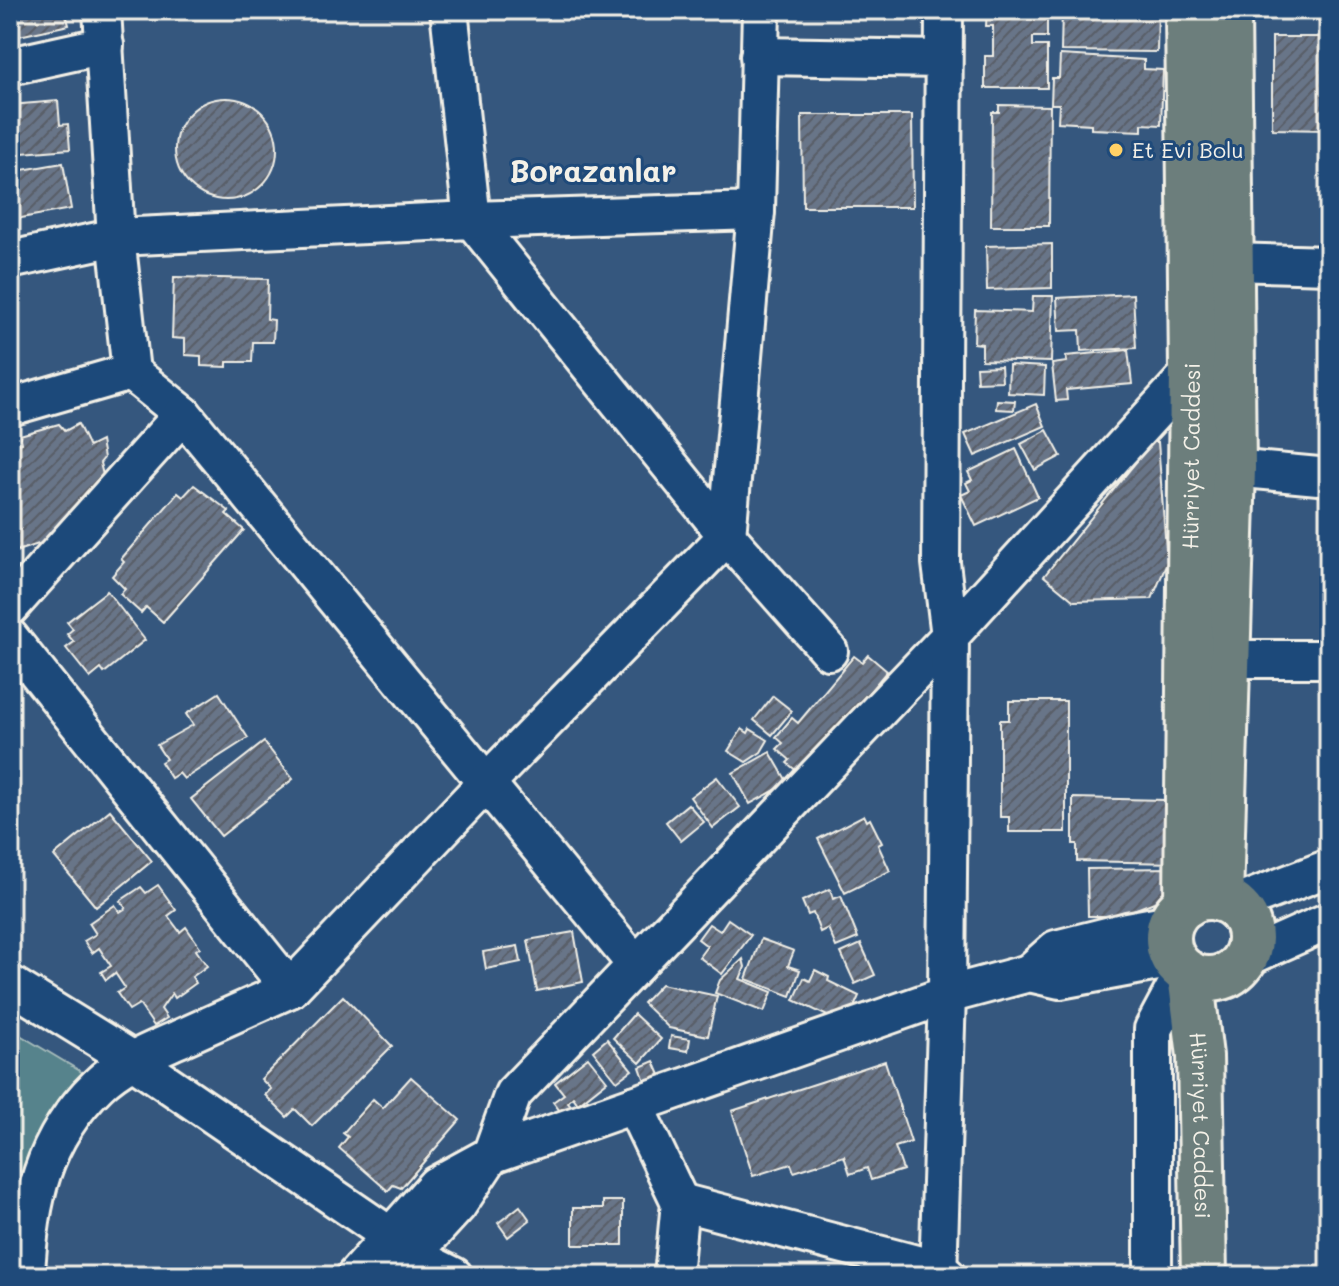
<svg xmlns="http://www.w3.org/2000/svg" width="1339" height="1286" font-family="Mali,sans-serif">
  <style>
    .green { fill: #56838c; stroke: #a5baba; stroke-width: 2 }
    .building { fill: url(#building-hatch); stroke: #f4f1e8; stroke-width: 2 }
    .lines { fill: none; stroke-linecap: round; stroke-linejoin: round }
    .minor-casing { stroke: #f4f1e8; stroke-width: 42 }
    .major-casing { stroke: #f4f1e8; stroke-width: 50 }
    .minor { stroke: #1f4a7a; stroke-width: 36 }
    .major { stroke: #6c7e7c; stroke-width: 44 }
    .poi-dot { fill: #ffd166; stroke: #1f4a7a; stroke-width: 3 }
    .labels { text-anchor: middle; stroke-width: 6; stroke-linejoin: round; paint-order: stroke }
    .poi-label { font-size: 22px; fill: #f4f1e8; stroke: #1f4a7a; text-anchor: start }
    .street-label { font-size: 22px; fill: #f4f1e8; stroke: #1f4a7a }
    .district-label { font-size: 30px; font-weight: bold; fill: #f4f1e8; stroke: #1f4a7a }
  </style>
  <defs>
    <pattern id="building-hatch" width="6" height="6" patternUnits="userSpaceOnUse" patternTransform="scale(2)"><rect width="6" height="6" fill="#687488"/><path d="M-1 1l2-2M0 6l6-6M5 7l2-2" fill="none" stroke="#585e67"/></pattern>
  </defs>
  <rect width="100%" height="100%" fill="#35577e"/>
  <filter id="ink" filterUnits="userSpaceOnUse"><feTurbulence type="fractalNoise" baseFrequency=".0125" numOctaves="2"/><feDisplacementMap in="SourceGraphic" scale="16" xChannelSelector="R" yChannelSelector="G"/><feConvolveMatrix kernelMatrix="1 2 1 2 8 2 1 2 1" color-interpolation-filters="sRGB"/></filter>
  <g filter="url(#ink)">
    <polygon class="green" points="10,1029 90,1077 22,1172 10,1167"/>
    <g class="building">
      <polygon points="10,10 65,10 69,25 10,38"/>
      <polygon points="987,10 1047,10 1047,37 1033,37 1033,46 1047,46 1047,88 985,88 985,56 993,56 993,26 986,26"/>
      <polygon points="1062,10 1158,10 1157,52 1061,51"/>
      <polygon points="1272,37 1329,37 1329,130 1272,129"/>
      <polygon points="1060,55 1144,60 1144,69 1163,70 1161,125 1142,124 1142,131 1091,129 1091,124 1058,122 1059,104 1051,104 1052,78 1059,78"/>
      <circle cx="226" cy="149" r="51"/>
      <polygon points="58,101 60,125 68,124 70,149 10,154 10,105"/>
      <polygon points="999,105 1050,106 1049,226 991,226 992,112 999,112"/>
      <polygon points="802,115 912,115 913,207 803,207"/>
      <polygon points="63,163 71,209 10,220 10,172"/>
      <polygon points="1052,244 1052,288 987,290 986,246"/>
      <polygon points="174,277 268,279 267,319 274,320 273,342 253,342 252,362 227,362 227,367 201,366 201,356 185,355 185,339 172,338"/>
      <polygon points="1133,294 1136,348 1081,351 1080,330 1059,331 1057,298"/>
      <polygon points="1033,296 1053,296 1051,362 982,360 982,344 974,343 975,310 1032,312"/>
      <polygon points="1128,350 1132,384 1066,390 1067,400 1056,401 1052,364 1067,362 1066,356"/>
      <polygon points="1009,365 1045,367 1044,395 1008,393"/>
      <polygon points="1001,366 1002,381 977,382 976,367"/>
      <polygon points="997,400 1015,401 1014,410 996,409"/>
      <polygon points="1036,404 1045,426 975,456 965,434"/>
      <polygon points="59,424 65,431 78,424 89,447 101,441 104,458 100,463 103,475 45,542 17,551 10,527 10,446 22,443 20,435"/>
      <polygon points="1047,430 1061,456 1035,470 1021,444"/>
      <polygon points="1152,442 1158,442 1167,563 1152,599 1074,601 1044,576"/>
      <polygon points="1016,449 1038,497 976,526 961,495 970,491 966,483 972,480 968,472"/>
      <polygon points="194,485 229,511 226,514 244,530 163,622 146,607 141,613 120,594 125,589 112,576 124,562 121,559 178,493 183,497"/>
      <polygon points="107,591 145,640 104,673 101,669 90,678 66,648 74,642 67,634 73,629 67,622"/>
      <polygon points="868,655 887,671 866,696 870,700 799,773 787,763 790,760 777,749 783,743 776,737 792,718 798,723 854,656 862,662"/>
      <polygon points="219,693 248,738 184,779 179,773 171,778 161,762 166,759 157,745 193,725 186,714"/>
      <polygon points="773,696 792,711 772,735 754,720"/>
      <polygon points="1009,701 1066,701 1066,832 1009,832 1009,817 1000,817 1000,720 1009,720"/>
      <polygon points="742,729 748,733 750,729 768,740 761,752 746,762 728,751"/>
      <polygon points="264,742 293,779 221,836 191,799"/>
      <polygon points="770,752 788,783 750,804 733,773"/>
      <polygon points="717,777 740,807 713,828 690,797"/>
      <polygon points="1073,798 1166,800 1165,844 1176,844 1176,863 1077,861 1077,844 1073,844"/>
      <polygon points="688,804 704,822 681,841 666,822"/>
      <polygon points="110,810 152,861 96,907 54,856"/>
      <polygon points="864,815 867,821 870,819 882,843 878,845 890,871 845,893 818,839"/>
      <polygon points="1175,868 1175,894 1118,916 1088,916 1087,869"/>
      <polygon points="158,885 176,910 168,916 180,932 186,927 200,947 196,950 207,966 192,977 196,983 175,998 172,993 161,1009 167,1018 154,1026 139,1004 129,1010 117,993 125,988 115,973 106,980 101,972 111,966 99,948 92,953 84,941 96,934 89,923 115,905 120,912 126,908 120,901 141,887 146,893"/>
      <polygon points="830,889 833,899 841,896 858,938 836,947 828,928 820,932 813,913 808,915 802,901"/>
      <polygon points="728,919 751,935 722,974 699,957 707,946 698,939 709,924 720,931"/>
      <polygon points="574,932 583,982 537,991 528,940"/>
      <polygon points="761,939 794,951 788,966 800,970 791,996 746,979"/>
      <polygon points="861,944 875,975 855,984 841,953"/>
      <polygon points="518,946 521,962 486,969 483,952"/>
      <polygon points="743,959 745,967 740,979 772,992 764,1012 715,993 720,980"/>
      <polygon points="815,970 829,977 828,981 859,996 846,1025 794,1000 804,978 810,981"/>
      <polygon points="661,984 717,996 708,1036 669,1028 643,1003"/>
      <polygon points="343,996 392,1046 312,1126 295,1109 287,1117 265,1095 271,1089 261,1079"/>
      <polygon points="634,1014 661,1039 640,1063 613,1038"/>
      <polygon points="671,1036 690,1039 688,1051 669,1048"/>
      <polygon points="607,1039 632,1070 617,1081 593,1051"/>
      <polygon points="588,1057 607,1081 578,1104 573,1097 568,1102 573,1108 564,1116 553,1102 564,1094 555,1083"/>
      <polygon points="654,1061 660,1075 645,1081 640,1067"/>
      <polygon points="885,1061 911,1142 895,1147 903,1170 871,1180 867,1168 850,1174 844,1156 794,1172 791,1164 753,1176 732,1111"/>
      <polygon points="411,1077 460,1120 401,1188 393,1185 388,1191 339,1148 348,1137 343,1133 373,1099 383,1108"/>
      <polygon points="603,1201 623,1201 623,1245 573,1245 573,1208 603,1208"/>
      <polygon points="520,1206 530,1220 508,1237 498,1223"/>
    </g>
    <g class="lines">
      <defs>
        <g id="minor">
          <polyline points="102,10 116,237 131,372 183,414 636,965"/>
          <polyline points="449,10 472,220 727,536 829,651"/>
          <polyline points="759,56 943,59"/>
          <polyline points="10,66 105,45"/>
          <polyline points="10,260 116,237 472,220 756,211 761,10"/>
          <polyline points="1231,262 1329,265"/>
          <polyline points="10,407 131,372"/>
          <polyline points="1233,468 1329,477"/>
          <polyline points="10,607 183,414"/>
          <path d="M10,638L290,989C254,1005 219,1021 183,1037C154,1050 121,1062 98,1085C42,1139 29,1203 26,1276"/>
          <polyline points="1227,659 1329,659"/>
          <polyline points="1233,905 1329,868"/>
          <polyline points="1171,923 1127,931 1056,949 1029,973 1060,980 1174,959"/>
          <polyline points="1246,958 1329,921"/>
          <polyline points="10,984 133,1060 392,1237"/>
          <polyline points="290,989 486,783 727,536 756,211"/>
          <polyline points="634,1105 680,1202 673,1276"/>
          <polyline points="680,1202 939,1270 947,1276"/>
          <polyline points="412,1255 454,1276"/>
          <polyline points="355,1276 436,1185 491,1155 947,995 1029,973"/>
          <polyline points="393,1276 458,1205 491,1155 513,1094 950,636 1192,371"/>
          <polyline points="938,1276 947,995 950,636 941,563 944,10"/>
          <polyline points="1153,1276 1153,1029 1184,971"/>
        </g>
        <g id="major">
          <circle cx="1209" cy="938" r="41"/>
          <polyline points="1220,899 1233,468 1228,10"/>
          <path id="s1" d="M1187,904L1192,371L1188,10"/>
          <path id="s2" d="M1190,974L1200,1056L1204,1276"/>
        </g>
      </defs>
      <use href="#minor" class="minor-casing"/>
      <use href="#major" class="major-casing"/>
      <use href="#minor" class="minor"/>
      <use href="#major" class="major"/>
    </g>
  </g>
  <circle class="poi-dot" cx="1116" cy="150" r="8"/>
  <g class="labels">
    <g class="poi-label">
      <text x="1132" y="158">Et Evi Bolu</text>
    </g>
    <g class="street-label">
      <text dy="8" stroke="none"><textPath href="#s1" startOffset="448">Hürriyet Caddesi</textPath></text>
      <text dy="8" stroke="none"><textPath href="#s2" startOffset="152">Hürriyet Caddesi</textPath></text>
    </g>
    <g class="district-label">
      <text x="593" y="182">Borazanlar</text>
    </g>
  </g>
  <rect width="1339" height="1286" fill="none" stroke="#1f4a7a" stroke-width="40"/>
  <rect x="20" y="20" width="1299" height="1246" fill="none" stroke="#f4f1e8" stroke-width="3" filter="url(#ink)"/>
</svg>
